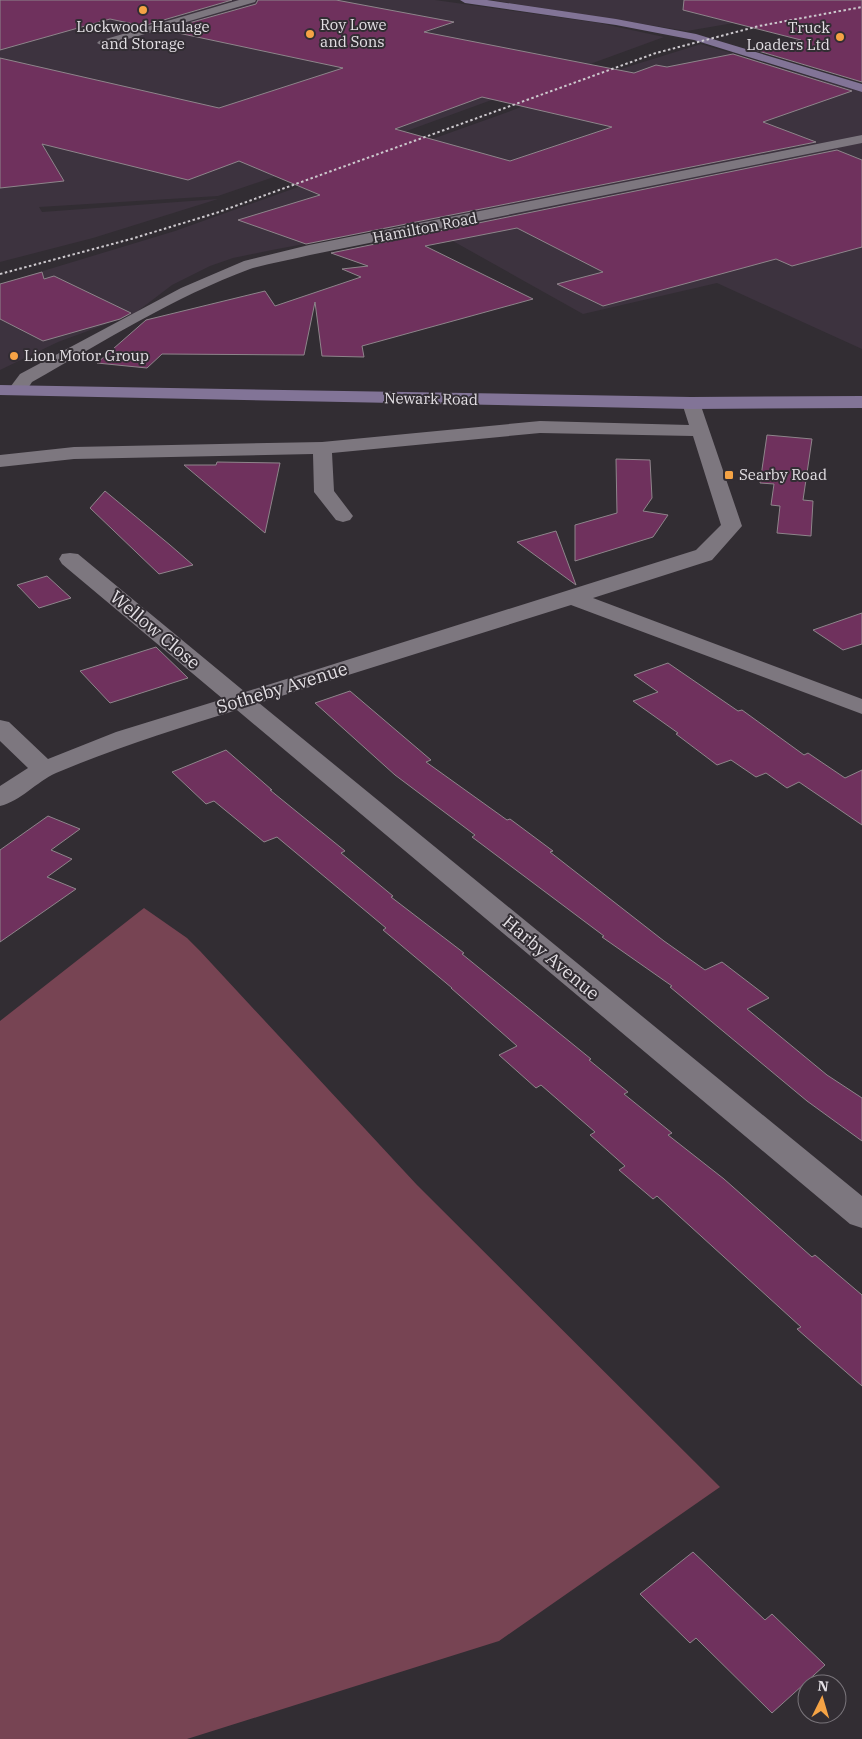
<svg xmlns="http://www.w3.org/2000/svg" width="862" height="1739" font-family="'IBM Plex Serif',serif">
  <style>
    .built { fill: #3d333f }
    .green { fill: #774453 }
    .building { fill: #6f315d; stroke: #8e858b; fill-rule: evenodd }
    .lines { fill: none; stroke-linecap: round; stroke-linejoin: round }
    .street { fill: #7d777f; fill-rule: evenodd }
    .secondary { fill: #827497; fill-rule: evenodd }
    .rail { stroke: #ccc8cd; stroke-width: 2; stroke-dasharray: 2.5 2.5; stroke-linecap: butt }
    .poi-dot { fill: #f5a345; stroke: #322d33; stroke-width: 2 }
    .labels { text-anchor: middle; stroke-width: 4; stroke-linejoin: round; paint-order: stroke }
    .far-poi-label { font-size: 15px; fill: #e3dfe4; stroke: #322d33; text-anchor: start }
    .far-street-label { font-size: 15px; fill: #e3dfe4; stroke: #322d33 }
    .street-label { font-size: 18px; fill: #e3dfe4; stroke: #322d33 }
  </style>
  <rect width="100%" height="100%" fill="#322d33"/>
  <g class="built">
    <polygon points="0,0 435,0 599,23 664,37 371,144 218,196 39,207 42,212 218,199 93,238 0,262"/>
    <polygon points="491,0 862,0 862,1 687,31"/>
    <polygon points="701,44 862,92 862,349 717,283 583,314 435,231 416,223 272,250 233,258 210,266 172,285 134,314 58,342 0,370 0,284 175,231 508,112 608,73"/>
  </g>
  <polygon class="green" points="144,908 187,938 200,951 417,1185 720,1487 499,1641 187,1739 0,1739 0,1021"/>
  <g class="building">
    <polygon points="0,0 232,0 143,26 110,19 0,50"/>
    <path d="M258,0H336L454,22L424,32L634,73L656,65L667,67L733,54L852,91L763,122L816,142L306,244L238,220L320,195L239,161L188,180L42,144L64,181L0,188V58L219,108L343,68L164,30L256,4ZM482,97L612,127L510,161L395,129Z"/>
    <polygon points="684,0 862,0 862,82 755,50 801,40 683,10"/>
    <polygon points="837,150 862,160 862,247 792,266 776,259 603,306 557,284 603,272 517,228 425,246 533,299 362,346 364,357 322,356 315,302 304,355 162,354 147,368 97,363 146,320 265,291 275,306 361,277 342,269 368,266 331,253"/>
    <polygon points="42,272 44,279 54,276 131,313 120,319 43,341 0,319 0,284"/>
    <polygon points="767,435 812,439 803,500 813,501 811,536 777,533 780,506 771,505 774,484 760,483"/>
    <polygon points="616,459 650,460 652,498 643,511 668,515 653,537 575,561 575,525 617,513"/>
    <polygon points="217,462 280,463 265,533 184,465 216,465"/>
    <polygon points="105,491 170,545 193,565 159,574 90,508"/>
    <polygon points="556,531 576,585 517,542"/>
    <polygon points="47,576 71,598 39,608 17,585"/>
    <polygon points="862,613 862,644 843,650 813,630"/>
    <polygon points="156,647 188,678 110,703 80,671"/>
    <polygon points="668,663 738,711 742,710 804,755 808,753 845,778 862,770 862,825 799,782 787,788 766,773 756,777 731,760 717,765 676,734 678,733 633,701 658,692 634,675"/>
    <polygon points="350,691 431,760 426,762 507,820 510,819 553,851 550,852 664,941 705,970 722,962 769,998 747,1009 827,1075 862,1098 862,1141 807,1101 670,987 672,986 602,937 604,936 472,837 475,835 395,775 315,703"/>
    <polygon points="226,750 272,790 270,790 345,851 341,853 393,896 391,897 464,953 462,954 591,1059 589,1060 628,1092 624,1094 672,1133 668,1135 724,1179 812,1257 815,1255 862,1295 862,1386 797,1329 801,1327 657,1196 653,1199 619,1170 625,1166 590,1135 595,1132 541,1085 536,1088 499,1055 517,1046 451,988 452,988 383,930 386,928 277,837 264,842 214,801 206,804 172,772"/>
    <polygon points="48,816 80,829 51,850 72,859 47,877 76,889 0,942 0,850"/>
    <polygon points="693,1552 765,1620 772,1614 825,1665 772,1713 696,1638 690,1643 640,1594"/>
  </g>
  <g class="lines">
    <g class="street">
      <polygon points="239,0 256,0 255,2 107,45 103,46 97,43 99,41"/>
      <path d="M862,135V143L310,255C290,260 270,263 250,269C174,297 103,342 32,382C26,391 23,397 11,394L8,390L20,374L181,288L244,261L309,245Z"/>
      <path d="M691,397L698,399L700,403L742,526L712,560L593,598L862,699V714L571,605L259,703L862,1196V1228L850,1224L237,710C176,729 115,748 56,773C36,782 21,801 0,806V786L28,768L0,741V720L9,722L48,759L116,732L223,699L62,564L59,559L62,554L70,553L78,554L245,692L696,550L721,525L693,436L540,433L332,453L334,491L353,516L350,520L343,522L336,520L314,492L313,454L74,459L0,467V455L74,447L322,442L540,421L689,425L682,403L684,399Z"/>
    </g>
    <g class="secondary">
      <polygon points="460,0 487,0 616,19 696,34 862,84 862,92 694,40 616,25 465,3"/>
      <polygon points="0,385 691,397 862,396 862,408 691,409 0,395"/>
    </g>
    <polyline class="rail" points="0,274 131,239 216,213 656,53 759,26 862,7"/>
  </g>
  <g class="poi-dot">
    <circle cx="143" cy="10" r="5"/>
    <circle cx="310" cy="34" r="5"/>
    <circle cx="840" cy="37" r="5"/>
    <circle cx="14" cy="356" r="5"/>
    <rect x="724" y="470" width="10" height="10" rx="2.5"/>
  </g>
  <g class="labels">
    <g class="far-poi-label">
      <text x="320" y="30">Roy Lowe<tspan x="320" dy="17">and Sons</tspan></text>
      <text x="143" y="32" text-anchor="middle">Lockwood Haulage<tspan x="143" dy="17">and Storage</tspan></text>
      <text x="830" y="33" text-anchor="end">Truck<tspan x="830" dy="17">Loaders Ltd</tspan></text>
      <text x="24" y="361">Lion Motor Group</text>
      <text x="739" y="480">Searby Road</text>
    </g>
    <g class="far-street-label">
      <text transform="translate(425 228) rotate(-11)" y="5">Hamilton Road</text>
      <text transform="translate(431 399) rotate(1)" y="5">Newark Road</text>
    </g>
    <g class="street-label">
      <text transform="translate(155 630) rotate(40)" y="6">Wellow Close</text>
      <text transform="translate(282 688) rotate(-17)" y="6">Sotheby Avenue</text>
      <text transform="translate(551 958) rotate(40)" y="6">Harby Avenue</text>
    </g>
  </g>
  <g transform="translate(822 1699) rotate(5)"><circle r="24" fill="#322d33" stroke="#79747a"/>
  <path d="M0-4L9 19L0 12L-9 19Z" fill="#f5a345"/>
  <text y="-8" font-size="14" font-weight="bold" text-anchor="middle" fill="#e3dfe4">N</text>
  </g>
</svg>
